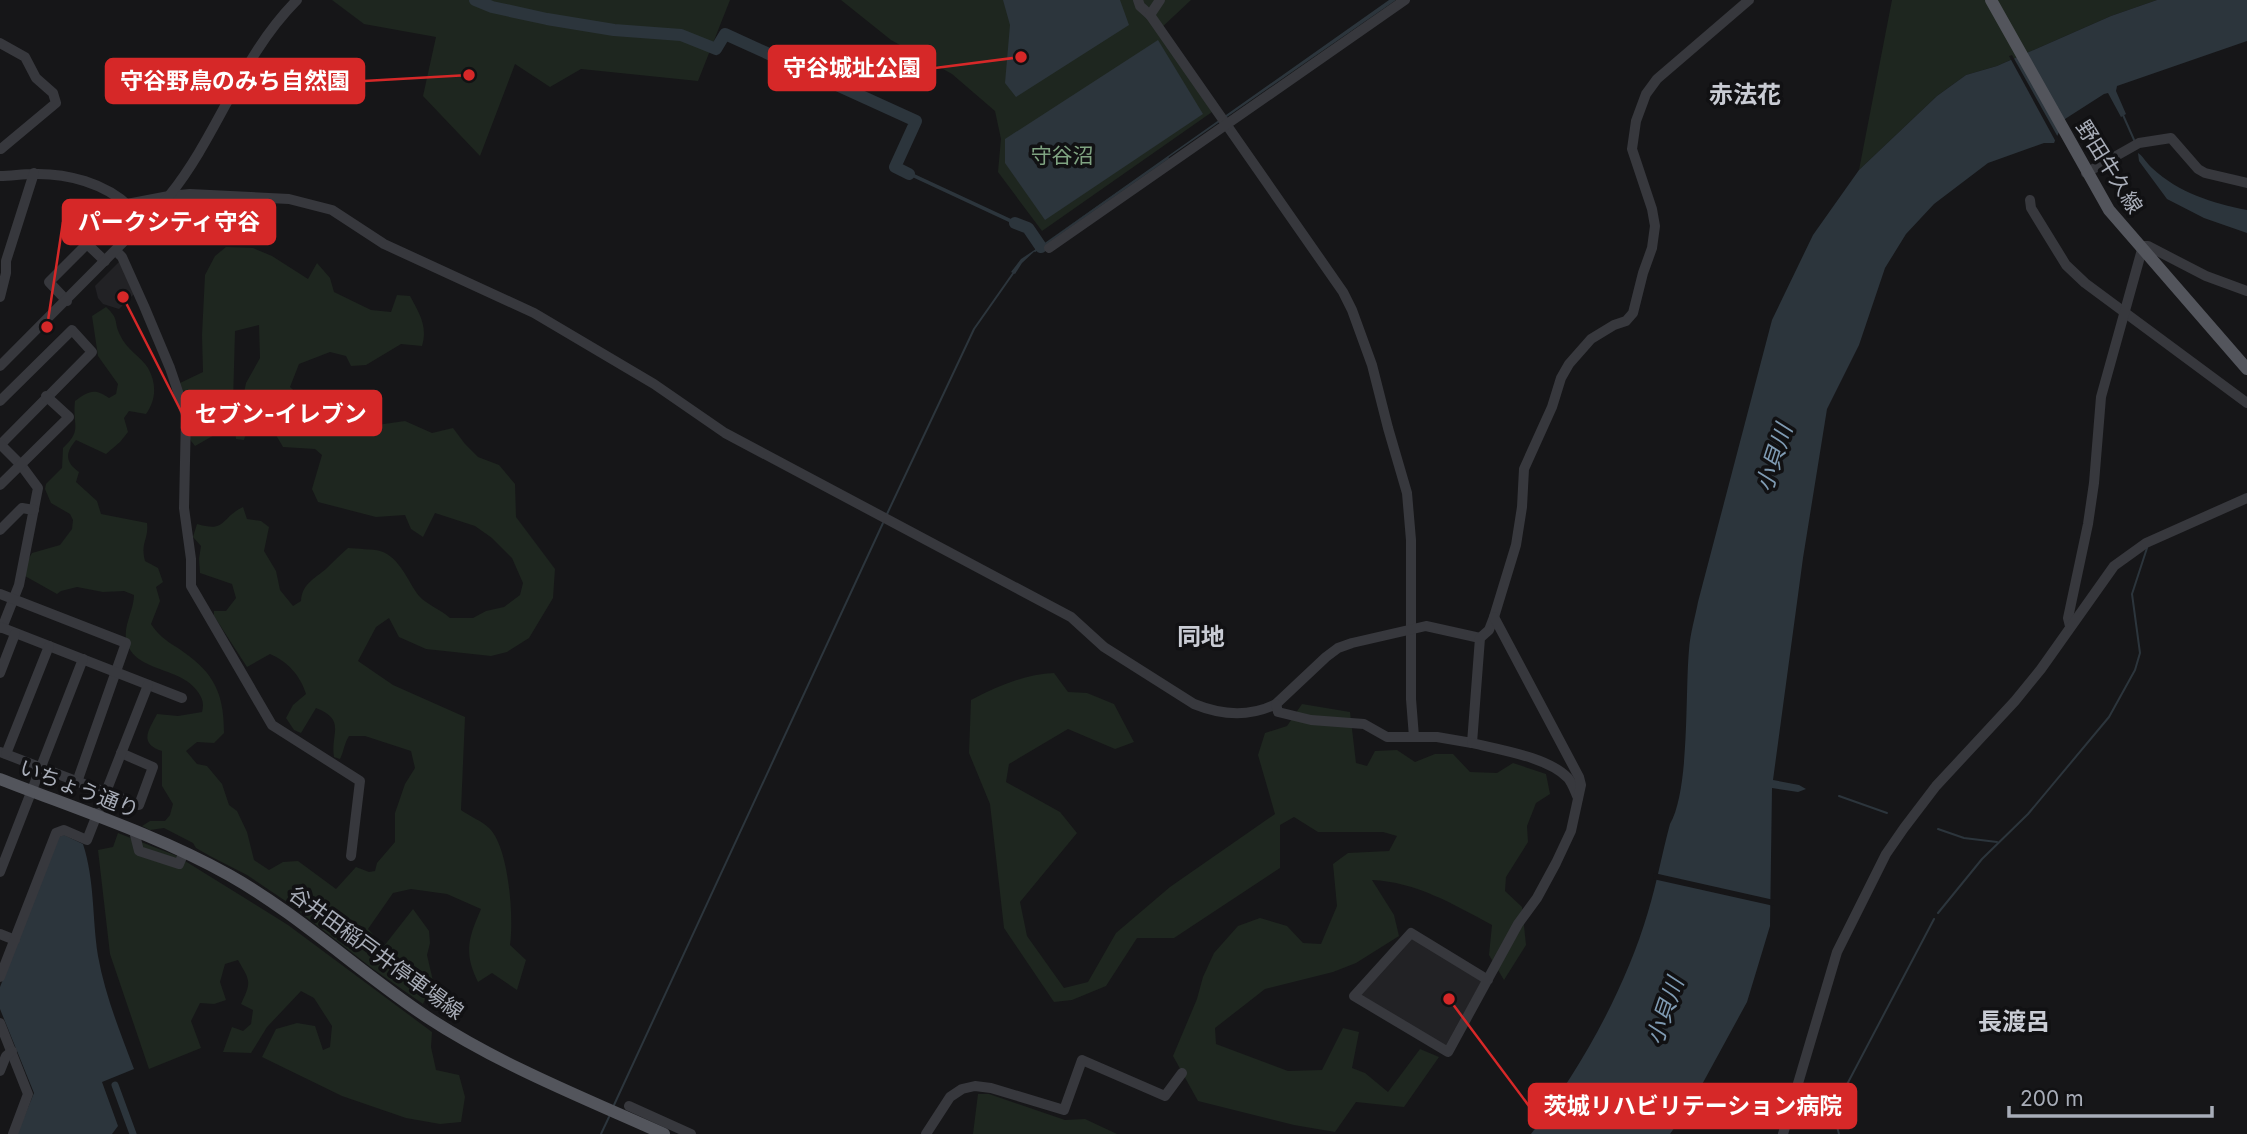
<svg xmlns="http://www.w3.org/2000/svg" width="2247" height="1134" font-family="Inter,'Noto Sans JP',sans-serif">
  <style>
    .built { fill: #222225 }
    .green { fill: #1e261f }
    .water { fill: #2c353c }
    .pier { fill: #161618 }
    .lines { fill: none; stroke-linecap: round; stroke-linejoin: round }
    .stream { stroke: #2c353c; stroke-width: 2 }
    .canal { stroke: #2c353c; stroke-width: 7 }
    .river { stroke: #2c353c; stroke-width: 12 }
    .minor { stroke: #37383d; stroke-width: 10 }
    .major { stroke: #53555c; stroke-width: 12 }
    .labels { text-anchor: middle; stroke-width: 7; stroke-linejoin: round; paint-order: stroke }
    .park-label { font-size: 21px; fill: #7fa381; stroke: #111113 }
    .street-label { font-size: 21px; fill: #a8adb8; stroke: #111113 }
    .water-label { font-size: 23px; font-style: italic; fill: #7f9bb3; stroke: #111113 }
    .quarter-label { font-size: 24px; font-weight: bold; fill: #c9ccd4; stroke: #111113 }
    .leader { fill: none; stroke: #d62828; stroke-width: 2.5 }
    .callout-dot { fill: #d62828; stroke: #111113; stroke-width: 2.5 }
    .callout { fill: #d62828; stroke: #d62828; stroke-width: 2.5 }
    .callout-label { font-size: 23px; text-anchor: middle; font-weight: bold; fill: #fff }
  </style>
  <rect width="100%" height="100%" fill="#161618"/>
  <g class="built">
    <polygon points="119,262 135,293 119,309 103,304 98,298 95,286"/>
    <polygon points="1412,937 1482,980 1445,1047 1359,997"/>
  </g>
  <g class="green">
    <polygon points="332,0 730,0 698,81 581,69 550,87 515,64 480,156 423,96 436,37 364,24"/>
    <polygon points="841,0 1191,0 1159,30 1212,112 1042,231 998,172 1001,139 995,111 952,74 891,40"/>
    <polygon points="1892,0 2157,0 2111,16 1997,66 1966,75 1937,96 1859,170"/>
    <path d="M226,247L253,248L272,256L308,279L317,263L330,278L334,292L371,310L391,312L397,295L410,296C419,313 428,326 422,346L401,344L366,365L351,366L346,356L330,352L299,364L290,387L317,413L343,411L360,426L377,425L405,421L432,433L453,428L465,444L478,457L499,465L515,484L516,517L555,569L553,598L529,638L507,652L491,656L426,649L399,637L389,618L376,627L358,661L393,685L465,717L461,810C469,816 482,821 489,828C509,847 514,918 510,945L526,960L517,990L492,973L478,982C463,952 469,937 481,909L447,894L411,889L393,893L368,929L384,946L413,909L429,931L430,943L427,955L433,981L423,1004L373,969L287,902L247,875L210,856L196,848L193,843L164,828L150,830L142,826L150,821H165L170,815L173,804L162,786V751C138,743 149,730 157,714L178,716L202,712C204,704 203,699 198,692C180,665 131,673 126,638C124,625 134,609 134,595L124,591L103,592L77,587L61,591L57,594L25,576L28,560L32,553L60,545L72,529L73,520L70,514L51,503L45,489L46,484L62,468L63,448C83,429 72,426 75,401C89,391 94,388 109,398L116,394L118,384L98,356L92,316L106,307C120,320 113,320 120,335C126,349 142,358 148,368C157,384 156,400 146,414L129,411L124,418L128,432L120,442L106,454L76,440C65,453 65,462 79,472L76,482L97,501L101,514L147,523C149,540 140,542 145,561L158,568L163,582L156,587L160,601L151,624C163,642 173,643 189,656C217,677 224,699 224,733L214,743L197,742L186,751L197,764L207,766L222,784L229,805L237,811L247,832L254,860L269,870L283,862L298,861L336,889L356,867L369,872L375,871L377,863L395,842V813L405,784L415,768L411,751L365,736H349C344,744 344,751 340,759L334,757C330,734 347,720 316,708L301,733L294,730L286,718L293,705L306,694C301,676 287,661 270,654L247,667L214,616V611H226L236,598L232,584L200,573L199,559L201,546L193,537L197,524C227,533 220,518 243,507L247,519L261,521L269,527L264,551L276,571L280,590L293,606L301,601C302,584 314,579 326,569C333,562 340,555 348,548C357,549 373,549 380,551C400,557 408,582 419,596C427,605 442,610 450,618H473L486,611L504,607L520,595L523,583L512,558L492,538L475,526L435,513L423,537L411,529L405,515L376,517L318,502L312,489L322,455L315,449L283,447L273,430L265,422C254,426 247,428 244,440L236,439L235,430L225,429L195,446L188,437L189,420L227,416L239,417L246,383L260,358L259,325L235,331L233,403L191,411L180,383L203,372L202,335L205,275L215,256Z"/>
    <path d="M1054,673L1068,692L1087,693L1114,704L1134,742L1115,749L1068,729L1009,764L1006,782L1060,812L1077,833L1020,902L1027,936L1064,988L1088,982L1116,933L1170,887L1275,814L1258,755L1265,733L1287,726L1302,704L1350,712L1356,763L1367,766L1375,751L1397,750L1415,762L1435,754H1453L1470,772L1497,773L1513,763L1546,774L1550,794L1536,803L1527,826L1528,842L1506,877L1505,891L1522,907L1526,945L1504,980L1489,955L1492,925C1453,904 1416,882 1372,880L1394,915L1399,936L1356,963L1333,972L1265,989L1215,1028L1216,1044L1288,1071L1322,1070L1343,1028L1359,1032L1352,1068L1365,1073L1388,1092L1420,1049L1439,1057L1404,1107L1356,1102L1335,1132L1294,1125L1198,1101L1173,1056L1197,999L1203,977L1214,953L1238,926L1260,918L1287,926L1303,943L1321,944L1337,906L1333,864L1348,853L1389,851L1397,836L1383,832H1318L1294,817L1280,825V868L1174,938H1137L1106,986L1072,1000L1054,1002L1004,928L990,804L969,753L971,700C998,686 1025,674 1054,673Z"/>
    <path d="M118,833L177,856L288,925L432,1032L431,1047L436,1070L459,1075L465,1097L461,1122L440,1124L406,1118L342,1096L262,1057L276,1029L297,1023L315,1026L323,1050L330,1047L332,1026L314,998L301,991L267,1027L251,1053L223,1052L232,1027L243,1031L251,1024L253,1010L241,1004C252,981 250,981 238,960L225,964L220,982L226,1000L214,1004L200,1003L191,1021L201,1048L149,1069L110,954L98,850L113,847Z"/>
    <polygon points="978,1094 989,1094 1065,1120 1085,1119 1117,1134 973,1134"/>
  </g>
  <g class="water">
    <polygon points="1003,0 1120,0 1129,25 1016,97 1005,83 1010,25"/>
    <polygon points="1389,0 1396,0 1039,247 1022,263 1015,274 1011,272 1021,259 1039,247 1026,230 893,168 897,166 1026,226 1039,247"/>
    <path d="M2157,0H2247V41L2117,86L2116,91L2126,114L2121,117L2108,93L2104,94L2065,119L2054,143H2044L1988,163L1934,204L1906,234L1885,268L1859,345L1827,409L1803,558L1773,780L1799,785L1806,789L1798,792L1772,788L1770,926L1747,1002L1693,1101L1670,1134H1531C1580,1070 1625,990 1648,912C1657,883 1662,853 1670,824C1690,789 1685,693 1689,650C1690,634 1695,618 1698,602L1772,320L1813,235L1859,170L1937,96L1966,75L1997,66L2111,16Z"/>
    <polygon points="1158,40 1203,114 1045,220 1005,163 1005,139"/>
    <path d="M2138,153C2144,157 2146,163 2152,168C2179,193 2212,203 2247,210V233L2204,218L2167,199L2139,161Z"/>
    <path d="M64,835L83,844C95,882 92,917 98,956C105,995 120,1032 134,1069L102,1082L118,1126L112,1134H17L34,1093L0,1009V987L59,837Z"/>
  </g>
  <g class="pier">
    <polygon points="2012,55 2059,139 2057,144 2009,56"/>
    <polygon points="1654,873 1774,900 1774,906 1653,879"/>
  </g>
  <g class="lines">
    <g class="stream">
      <polyline points="2123,115 2135,142"/>
      <polyline points="1035,251 1168,158"/>
      <polyline points="887,514 974,329 1014,272"/>
      <polyline points="1839,796 1887,813"/>
      <polyline points="1938,829 1964,838 1997,842"/>
      <polyline points="1938,913 1982,859 2028,814 2109,717 2135,670 2140,653 2132,594 2147,548"/>
      <polyline points="614,1105 883,523"/>
      <polyline points="601,1134 609,1117"/>
      <polyline points="1839,1134 1833,1111 1934,919"/>
    </g>
    <polyline class="canal" points="115,1085 133,1134"/>
    <g class="river">
      <polyline points="475,0 492,7 547,19 614,30 681,35 716,49 725,34 916,121 895,167 909,174"/>
      <polyline points="1015,223 1028,228 1041,247"/>
    </g>
    <g class="minor">
      <polyline points="1138,0 1140,6 1150,15"/>
      <polyline points="1160,0 1150,15 1343,292 1352,310 1372,365 1388,428 1407,493 1411,540 1411,699 1414,737"/>
      <polyline points="0,43 25,57 36,78 53,93 56,103 1,149"/>
      <polyline points="2086,173 2139,143 2171,138 2198,169 2205,173 2247,183"/>
      <path d="M0,176C11,176 22,174 33,174C67,173 105,183 130,207L132,235"/>
      <polyline points="2030,200 2031,208 2066,265 2085,283 2247,403"/>
      <path d="M127,204L169,196L190,194L289,199L332,210L384,244L534,313L654,384L725,433L1071,617L1104,647L1194,704C1221,715 1250,717 1276,704L1326,657L1338,648L1352,643L1426,626L1480,638"/>
      <polyline points="1049,248 1405,0"/>
      <polyline points="116,251 122,257 144,306 170,368 186,415 184,508 191,559 191,586 272,725 360,781 351,856"/>
      <polyline points="0,297 6,273 6,261 34,173"/>
      <polyline points="67,301 49,282 87,244 105,261"/>
      <path d="M0,366L169,196C219,134 240,57 297,0"/>
      <polyline points="0,401 72,330 92,352 0,445"/>
      <polyline points="0,444 21,465 38,488 19,585 2,628"/>
      <polyline points="0,485 69,417 46,396"/>
      <polyline points="0,530 22,508 34,510"/>
      <polyline points="0,594 126,643 77,782"/>
      <polyline points="2070,626 2068,618 2088,524 2094,483 2101,397 2143,246 2148,246 2206,276 2247,291"/>
      <polyline points="0,627 182,698"/>
      <polyline points="0,673 15,634"/>
      <polyline points="1276,704 1278,712 1311,720 1364,724 1387,737 1437,737 1472,743 1480,638 1489,630 1494,617 1516,545 1522,507 1524,469 1552,407 1561,378 1569,364 1591,339 1614,325 1626,321 1633,313 1643,273 1652,248 1655,226 1652,209 1632,149 1636,121 1646,94 1657,79 1749,0"/>
      <path d="M1472,743C1500,750 1548,757 1568,778C1573,784 1575,792 1578,798"/>
      <polyline points="0,752 139,805 153,767 121,753"/>
      <polyline points="6,754 49,646"/>
      <polyline points="134,831 139,851 179,864 184,852"/>
      <polyline points="0,872 83,659"/>
      <polyline points="0,934 15,940"/>
      <polyline points="0,977 56,833 64,830 87,840 148,685"/>
      <polyline points="1488,980 1411,933 1354,996 1448,1052 1518,924 1537,898 1556,863 1571,831 1581,785 1579,777 1494,617"/>
      <polyline points="0,1023 28,1094 13,1134"/>
      <polyline points="0,1071 6,1056 12,1051"/>
      <polyline points="629,1106 691,1134"/>
      <polyline points="926,1134 950,1097 962,1089 975,1086 991,1088 1064,1110 1082,1060 1165,1096 1182,1073"/>
      <polyline points="1783,1134 1837,952 1886,854 1904,828 1936,786 2015,701 2041,669 2114,566 2146,543 2247,498"/>
    </g>
    <g class="major">
      <polyline points="1991,0 2109,210 2247,369"/>
      <path d="M0,779C77,809 157,835 229,875C300,915 359,972 427,1017C500,1065 584,1098 664,1134"/>
    </g>
  </g>
  <g class="labels">
    <g class="park-label">
      <text x="1062" y="163">守谷沼</text>
    </g>
    <g class="street-label">
      <text transform="translate(2109 167) rotate(58)" y="7">野田牛久線</text>
      <text transform="translate(79 789) rotate(21)" y="7">いちょう通り</text>
      <text transform="translate(376 953) rotate(36)" y="7">谷井田稲戸井停車場線</text>
    </g>
    <g class="water-label">
      <text transform="translate(1774 458) rotate(-72)" y="8">小貝川</text>
      <text transform="translate(1665 1011) rotate(-71)" y="8">小貝川</text>
    </g>
    <g class="quarter-label">
      <text x="1745" y="103">赤法花</text>
      <text x="1201" y="645">同地</text>
      <text x="2014" y="1030">長渡呂</text>
    </g>
  </g>
  <path class="leader" d="M1021 57L935 68M469 75L364 81M47 327L63 222M123 297L182 413M1449 999L1529 1106"/>
  <g class="callout-dot">
    <circle cx="1021" cy="57" r="7"/>
    <circle cx="469" cy="75" r="7"/>
    <circle cx="47" cy="327" r="7"/>
    <circle cx="123" cy="297" r="7"/>
    <circle cx="1449" cy="999" r="7"/>
  </g>
  <g class="callout">
    <rect x="769" y="46" width="166" height="44" rx="7"/>
    <rect x="106" y="59" width="258" height="44" rx="7"/>
    <rect x="63" y="200" width="212" height="44" rx="7"/>
    <rect x="182" y="391" width="199" height="44" rx="7"/>
    <rect x="1529" y="1084" width="327" height="44" rx="7"/>
  </g>
  <g class="callout-label">
    <text x="852" y="76">守谷城址公園</text>
    <text x="235" y="89">守谷野鳥のみち自然園</text>
    <text x="169" y="230">パークシティ守谷</text>
    <text x="281" y="422">セブン-イレブン</text>
    <text x="1693" y="1114">茨城リハビリテーション病院</text>
  </g>
  <path d="M2009 1106v10h203v-10" fill="none" stroke="#a8adb8" stroke-width="3.5"/>
  <text x="2020" y="1106" font-size="21" fill="#a8adb8" stroke="#111113" stroke-width="5" paint-order="stroke">200 m</text>
</svg>
